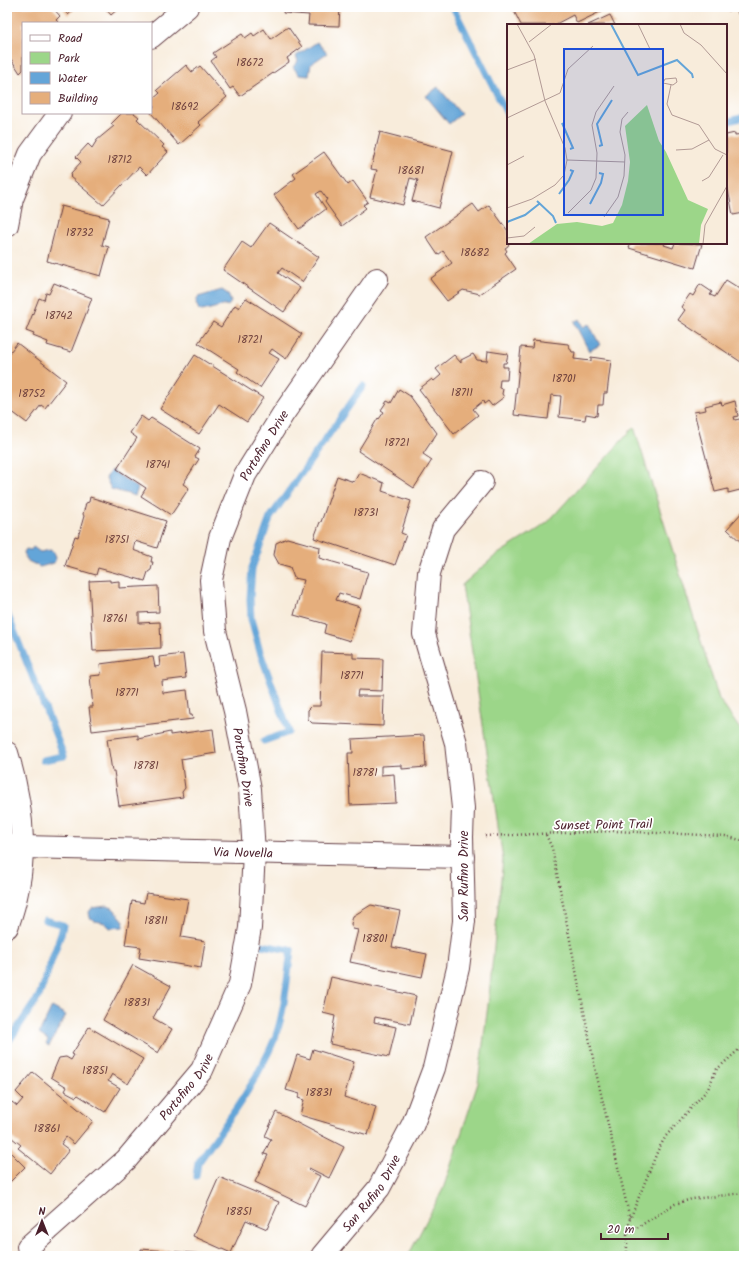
<svg xmlns="http://www.w3.org/2000/svg" width="751" height="1263" font-family="Kalam,sans-serif">
  <style>
    .green { fill: #9cd689; stroke: #737a5a }
    .water { fill: #64a5d8; stroke: #576282 }
    .lines { fill: none; stroke-linecap: round; stroke-linejoin: round }
    .stream { stroke: #64a5d8; stroke-width: 7 }
    .building { fill: #e5ae7b }
    .minor-casing { stroke: #643e45; stroke-width: 24 }
    .path { stroke: #643e45; stroke-width: 2.5; stroke-dasharray: 1 3; stroke-linecap: butt }
    .minor { stroke: #fff; stroke-width: 22 }
    .labels { text-anchor: middle; stroke-width: 3.5; stroke-linejoin: round; paint-order: stroke }
    .number-label { font-size: 11px; fill: #71433f }
    .street-label { font-size: 13px; fill: #4a1f2b; stroke: #fff }
    .inset-river { fill: none; stroke: #64a5d8; stroke-width: 2 }
    .inset-road { fill: none; stroke: #b29a95; stroke-width: 1 }
    .view { fill: #1d4ed8; fill-opacity: 0.15; stroke: #1d4ed8; stroke-width: 2 }
    .inset-edge { fill: none; stroke: #4a1f2b; stroke-width: 2 }
  </style>
  <rect width="100%" height="100%" fill="#fff"/>
  <filter id="ink" filterUnits="userSpaceOnUse"><feTurbulence type="fractalNoise" baseFrequency=".025" numOctaves="2"/><feDisplacementMap in="SourceGraphic" scale="8" xChannelSelector="R" yChannelSelector="G"/><feConvolveMatrix kernelMatrix="1 2 1 2 8 2 1 2 1" color-interpolation-filters="sRGB"/></filter>
  <filter id="wash" filterUnits="userSpaceOnUse"><feTurbulence type="fractalNoise" baseFrequency=".012" numOctaves="4" result="noise"/><feDisplacementMap in="SourceGraphic" scale="16" xChannelSelector="R" yChannelSelector="G"/><feGaussianBlur stdDeviation="0.9" result="paint"/><feColorMatrix in="noise" values="0 0 0 0 0 0 0 0 0 0 0 0 0 0 0 0 0 1.4 0 .05"/><feComposite in="paint" operator="in"/></filter>
  <g filter="url(#wash)">
    <rect width="100%" height="100%" fill="#f8ecdb"/>
    <polygon class="green" points="634,427 719,699 744,735 744,1256 408,1256 443,1189 478,1083 488,1005 503,859 462,585 495,556 547,523"/>
    <g class="water">
      <polygon points="317,42 327,53 311,64 309,76 299,75 293,67 298,61 296,56"/>
      <polygon points="438,87 461,114 449,124 426,96"/>
      <polygon points="222,290 228,294 231,302 228,306 226,305 202,311 199,310 196,303 198,297"/>
      <polygon points="579,319 583,327 589,324 600,345 589,351 574,322"/>
      <polygon points="111,470 138,488 135,496 111,489 106,478"/>
      <polygon points="33,547 40,552 50,550 54,552 56,558 54,563 40,567 26,560 24,552 26,549 31,550"/>
      <polygon points="107,906 113,908 124,921 123,927 110,928 105,923 95,921 90,918 89,912 92,908"/>
      <polygon points="52,1007 66,1015 49,1046 46,1044 48,1040 39,1034"/>
    </g>
    <g class="lines">
      <g class="stream">
        <polyline points="453,7 508,116"/>
        <polyline points="726,122 744,117"/>
        <polyline points="7,613 64,756 43,760"/>
        <polyline points="264,741 289,732 260,652 251,619 250,599 252,568 270,518 363,386"/>
        <polyline points="7,1044 39,996 61,934 63,925 45,920"/>
        <path d="M196,1176L198,1163C226,1123 256,1084 275,1038C285,1011 287,979 291,950L261,945"/>
      </g>
    </g>
    <g id="blocks">
      <g class="building">
        <polygon points="13,7 52,7 60,16 56,20 59,23 23,23 23,70 20,73 11,59 7,60 7,12"/>
        <polygon points="62,7 77,7 68,15"/>
        <polygon points="104,7 120,7 111,15"/>
        <polygon points="284,7 340,7 339,26 308,25 309,15 283,13"/>
        <polygon points="512,7 600,7 602,11 577,23 573,15 554,25 521,25"/>
        <polygon points="727,7 744,7 744,21 741,22 736,8 728,11"/>
        <polygon points="610,15 615,25 588,25"/>
        <polygon points="288,27 302,47 287,58 289,62 240,96 233,87 230,89 211,61 216,57 213,53 242,34 245,38 252,33 254,36 264,29 271,39"/>
        <polygon points="186,65 192,72 200,66 227,97 198,122 201,125 179,145 151,113 151,110 154,107 151,101 160,93 157,90"/>
        <polygon points="122,113 134,113 139,117 137,119 164,145 162,147 168,152 147,175 139,167 103,205 70,177 72,175 71,173 81,162 76,157 88,144 92,148 97,140 114,126 111,124"/>
        <polygon points="380,132 453,151 439,208 412,201 418,180 410,178 403,205 370,197 377,170 371,169"/>
        <polygon points="735,133 735,135 744,134 744,213 733,215 726,179 726,135"/>
        <polygon points="324,152 348,185 353,181 368,202 363,205 366,208 342,226 325,202 327,199 321,191 316,194 326,209 299,229 274,195 296,178 293,174"/>
        <polygon points="473,204 479,212 489,205 508,231 509,243 508,246 505,248 507,251 505,253 516,269 480,294 463,290 447,301 430,279 452,263 443,251 438,255 426,237"/>
        <polygon points="61,206 109,218 102,245 109,247 101,276 47,261"/>
        <polygon points="269,223 319,257 302,282 282,268 278,273 300,288 284,312 223,270 242,242 251,248"/>
        <polygon points="631,243 665,243 664,245 673,248 675,243 702,244 695,268 629,248"/>
        <polygon points="726,280 742,290 744,288 744,364 678,320 685,310 681,307 690,294 693,296 700,284 712,292 710,295 715,297"/>
        <polygon points="54,283 92,298 71,352 47,345 48,342 33,336 34,334 26,331 39,298 44,300 46,293 49,294"/>
        <polygon points="246,298 302,334 286,359 272,349 269,353 279,359 260,388 237,372 239,369 198,343 213,322 221,327 235,305 239,308"/>
        <polygon points="533,340 568,344 572,352 575,352 574,359 591,361 591,357 611,360 607,393 604,393 603,405 598,405 597,416 586,414 585,420 559,417 561,396 551,395 548,419 514,415 521,347 532,348"/>
        <polygon points="17,343 66,381 45,408 41,405 27,423 7,408 7,356"/>
        <polygon points="488,351 508,354 506,363 503,363 503,367 508,367 507,380 500,380 499,388 503,389 502,394 504,397 492,406 488,401 484,404 483,401 473,409 478,415 454,434 419,389 432,379 434,381 441,375 436,369 454,355 461,363 461,360 473,354 477,360 487,361"/>
        <polygon points="195,355 263,398 247,422 219,404 199,434 160,409"/>
        <polygon points="399,389 410,396 437,433 423,454 432,460 414,488 358,451 378,418 379,419 384,412 381,410 387,401 391,403"/>
        <polygon points="735,401 738,416 734,417 735,420 744,418 744,489 728,493 728,489 715,492 694,412 706,410 705,406 721,402 722,405"/>
        <polygon points="141,416 148,421 151,418 200,449 195,457 199,459 183,484 189,488 171,515 141,496 146,488 117,469 137,438 130,433"/>
        <polygon points="359,473 384,483 382,491 411,501 401,533 406,535 395,565 314,538 320,522 321,522 337,476 354,482"/>
        <polygon points="90,497 166,521 157,548 135,541 133,550 152,557 151,562 153,562 151,570 148,572 145,581 98,568 96,575 65,566 75,536 78,537 84,516 83,514 86,503 89,502"/>
        <polygon points="744,510 744,545 727,529"/>
        <polygon points="287,538 320,547 319,558 368,572 360,599 339,593 336,600 360,607 350,641 324,633 326,624 294,615 304,580 294,578 290,567 279,564 274,555 276,543"/>
        <polygon points="110,580 110,582 119,581 119,588 158,586 159,612 139,613 139,623 160,622 161,648 93,651 89,581"/>
        <polygon points="322,652 353,653 353,658 383,659 382,691 358,690 357,696 384,696 383,726 312,723 308,719 308,710 312,706 320,706"/>
        <polygon points="183,654 186,678 162,681 163,693 187,690 190,715 192,715 193,719 92,731 89,707 93,707 90,676 101,675 100,664 153,657 155,667 160,666 159,657"/>
        <polygon points="213,729 216,753 181,759 185,788 182,792 183,797 119,806 114,771 112,771 107,739 138,735 138,739 170,732 170,735"/>
        <polygon points="424,735 426,767 402,769 402,765 381,766 381,775 394,774 396,803 350,805 348,753 353,753 352,739"/>
        <polygon points="146,893 188,899 181,937 205,941 201,968 139,958 141,947 125,945 132,901 144,903"/>
        <polygon points="371,905 400,911 392,947 427,954 422,977 350,962 358,930 353,929 351,924 353,916"/>
        <polygon points="133,965 171,986 153,1018 172,1029 158,1053 103,1020"/>
        <polygon points="331,977 416,996 410,1024 375,1017 374,1022 396,1027 389,1057 330,1044 335,1016 323,1013"/>
        <polygon points="89,1027 143,1059 128,1084 112,1074 108,1081 120,1088 105,1112 78,1095 76,1097 65,1091 67,1087 51,1077 59,1058 66,1057 71,1060 74,1055 72,1054"/>
        <polygon points="313,1049 354,1062 344,1097 376,1107 368,1135 300,1115 304,1100 298,1098 300,1094 286,1090 297,1055 310,1059"/>
        <polygon points="33,1072 93,1121 74,1144 66,1137 61,1144 69,1150 50,1174 18,1148 21,1145 7,1134 7,1107 12,1102 17,1106 23,1099 16,1092"/>
        <polygon points="276,1112 344,1147 329,1178 309,1168 308,1170 320,1176 305,1206 255,1182 268,1155 264,1154 271,1139 265,1136"/>
        <polygon points="7,1149 25,1167 7,1185"/>
        <polygon points="219,1177 279,1202 267,1229 246,1220 231,1253 193,1236"/>
        <polygon points="141,1249 205,1254 205,1256 141,1256"/>
      </g>
    </g>
  </g>
  <g filter="url(#ink)">
    <use href="#blocks" fill-opacity="0" stroke="#643e45" stroke-width="1"/>
    <g class="lines">
      <defs>
        <g id="minor">
          <polyline points="151,37 187,7"/>
          <polyline points="7,225 12,199 30,154 60,113"/>
          <path d="M7,753C25,813 29,867 7,927"/>
          <path id="s1" d="M23,847L463,857"/>
          <path id="s2" d="M28,1247L126,1160L202,1070L240,984L250,928L254,853L250,789L235,711L215,631L211,580L220,538L245,475L283,414L377,279"/>
          <path id="s3" d="M322,1256L379,1188L413,1124L434,1068L458,968L464,921L462,837L463,808L456,743L424,634L429,573L443,529L482,482"/>
        </g>
      </defs>
      <use href="#minor" class="minor-casing"/>
      <g class="path">
        <polyline points="546,835 552,848 595,1068 630,1219"/>
        <polyline points="485,836 615,831 725,836 744,841"/>
        <polyline points="627,1234 675,1204 692,1199 744,1193"/>
        <polyline points="627,1256 627,1234 630,1219 658,1150 666,1136 708,1089 716,1070 744,1045"/>
      </g>
      <use href="#minor" class="minor"/>
    </g>
  </g>
  <g class="labels">
    <g class="number-label">
      <text x="250" y="66">18672</text>
      <text x="185" y="110">18692</text>
      <text x="120" y="163">18712</text>
      <text x="411" y="174">18681</text>
      <text x="80" y="236">18732</text>
      <text x="475" y="256">18682</text>
      <text x="59" y="319">18742</text>
      <text x="250" y="343">18721</text>
      <text x="564" y="382">18701</text>
      <text x="462" y="396">18711</text>
      <text x="32" y="397">18752</text>
      <text x="397" y="446">18721</text>
      <text x="158" y="468">18741</text>
      <text x="366" y="516">18731</text>
      <text x="117" y="543">18751</text>
      <text x="115" y="622">18761</text>
      <text x="352" y="679">18771</text>
      <text x="127" y="696">18771</text>
      <text x="146" y="769">18781</text>
      <text x="365" y="776">18781</text>
      <text x="156" y="924">18811</text>
      <text x="375" y="942">18801</text>
      <text x="137" y="1006">18831</text>
      <text x="95" y="1074">18851</text>
      <text x="319" y="1096">18831</text>
      <text x="47" y="1132">18861</text>
      <text x="239" y="1215">18851</text>
    </g>
    <g class="street-label">
      <text dy="5" stroke="none"><textPath href="#s2" startOffset="898">Portofino Drive</textPath></text>
      <text transform="translate(244 767) rotate(81)" y="5">Portofino Drive</text>
      <text transform="translate(603 824) rotate(-1)" y="5">Sunset Point Trail</text>
      <text dy="5" stroke="none"><textPath href="#s1" startOffset="220">Via Novella</textPath></text>
      <text transform="translate(463 876) rotate(-90)" y="5">San Rufino Drive</text>
      <text dy="5" stroke="none"><textPath href="#s2" startOffset="226">Portofino Drive</textPath></text>
      <text dy="5" stroke="none"><textPath href="#s3" startOffset="80">San Rufino Drive</textPath></text>
    </g>
  </g>
  <g transform="translate(507 24)">
    <rect width="220" height="220" fill="#f8ecdb"/>
    <path d="M140,81L152,117L159,128L181,176L201,185L194,201L192,220H21L50,200L70,198L95,202L106,199L115,181L121,157L123,138L118,102Z" fill="#9cd689"/>
    <path class="inset-river" d="M104,0L131,51L170,36L185,50L186,54M55,99L66,124L63,125M92,122L95,121L90,100L105,76M52,170L62,156L66,147L63,146M30,177L46,192L49,199M83,180L94,159L96,150L92,149M0,198L18,191L32,180"/>
    <path class="inset-road" d="M131,0L143,25M173,0L177,9L194,21L220,50M22,18L45,0M0,46L29,35M169,54L170,58L166,61L156,59L158,55ZM164,61L160,80L165,91L192,101L208,125L220,131M0,94L53,69L61,45L86,22M169,126L185,125L202,116M60,136L118,138M0,141L17,132M195,157L202,153L216,131M0,184L25,175L48,161L57,151L60,136L58,124L38,77L27,31L10,0M61,189L84,166L89,154L90,129L85,101L89,88L107,62M97,193L111,173L117,152L118,131L113,108L115,95L121,88M0,214L17,212L28,203M196,220L198,201L220,162"/>
    <path class="view" d="M57,25H156V191H57Z"/>
    <rect width="220" height="220" class="inset-edge"/>
  </g>
  <rect width="751" height="1263" fill="none" stroke="#fff" stroke-width="24"/>
  <rect x="22" y="22" width="130" height="92" fill="#ffffff" stroke="#b7a5aa"/>
  <rect x="30" y="35" width="20" height="6" fill="#ffffff" stroke="#b7a5aa"/>
  <text x="58" y="42" font-size="12" fill="#4a1f2b">Road</text>
  <rect x="30" y="52" width="20" height="12" fill="#9cd689" stroke="#b7a5aa"/>
  <text x="58" y="62" font-size="12" fill="#4a1f2b">Park</text>
  <rect x="30" y="72" width="20" height="12" fill="#64a5d8" stroke="#b7a5aa"/>
  <text x="58" y="82" font-size="12" fill="#4a1f2b">Water</text>
  <rect x="30" y="92" width="20" height="12" fill="#e5ae7b" stroke="#b7a5aa"/>
  <text x="58" y="102" font-size="12" fill="#4a1f2b">Building</text>
  <g transform="translate(42 1221)" stroke="#ffffff" stroke-width="3" paint-order="stroke">
  <path d="M0-3L7 15L0 10L-7 15Z" fill="#4a1f2b"/>
  <text y="-6" font-size="11" font-weight="bold" text-anchor="middle" fill="#4a1f2b">N</text>
  </g>
  <path d="M601 1233v6h67v-6" fill="none" stroke="#4a1f2b" stroke-width="2"/>
  <text x="607" y="1233" font-size="12" fill="#4a1f2b" stroke="#ffffff" stroke-width="3" paint-order="stroke">20 m</text>
</svg>
